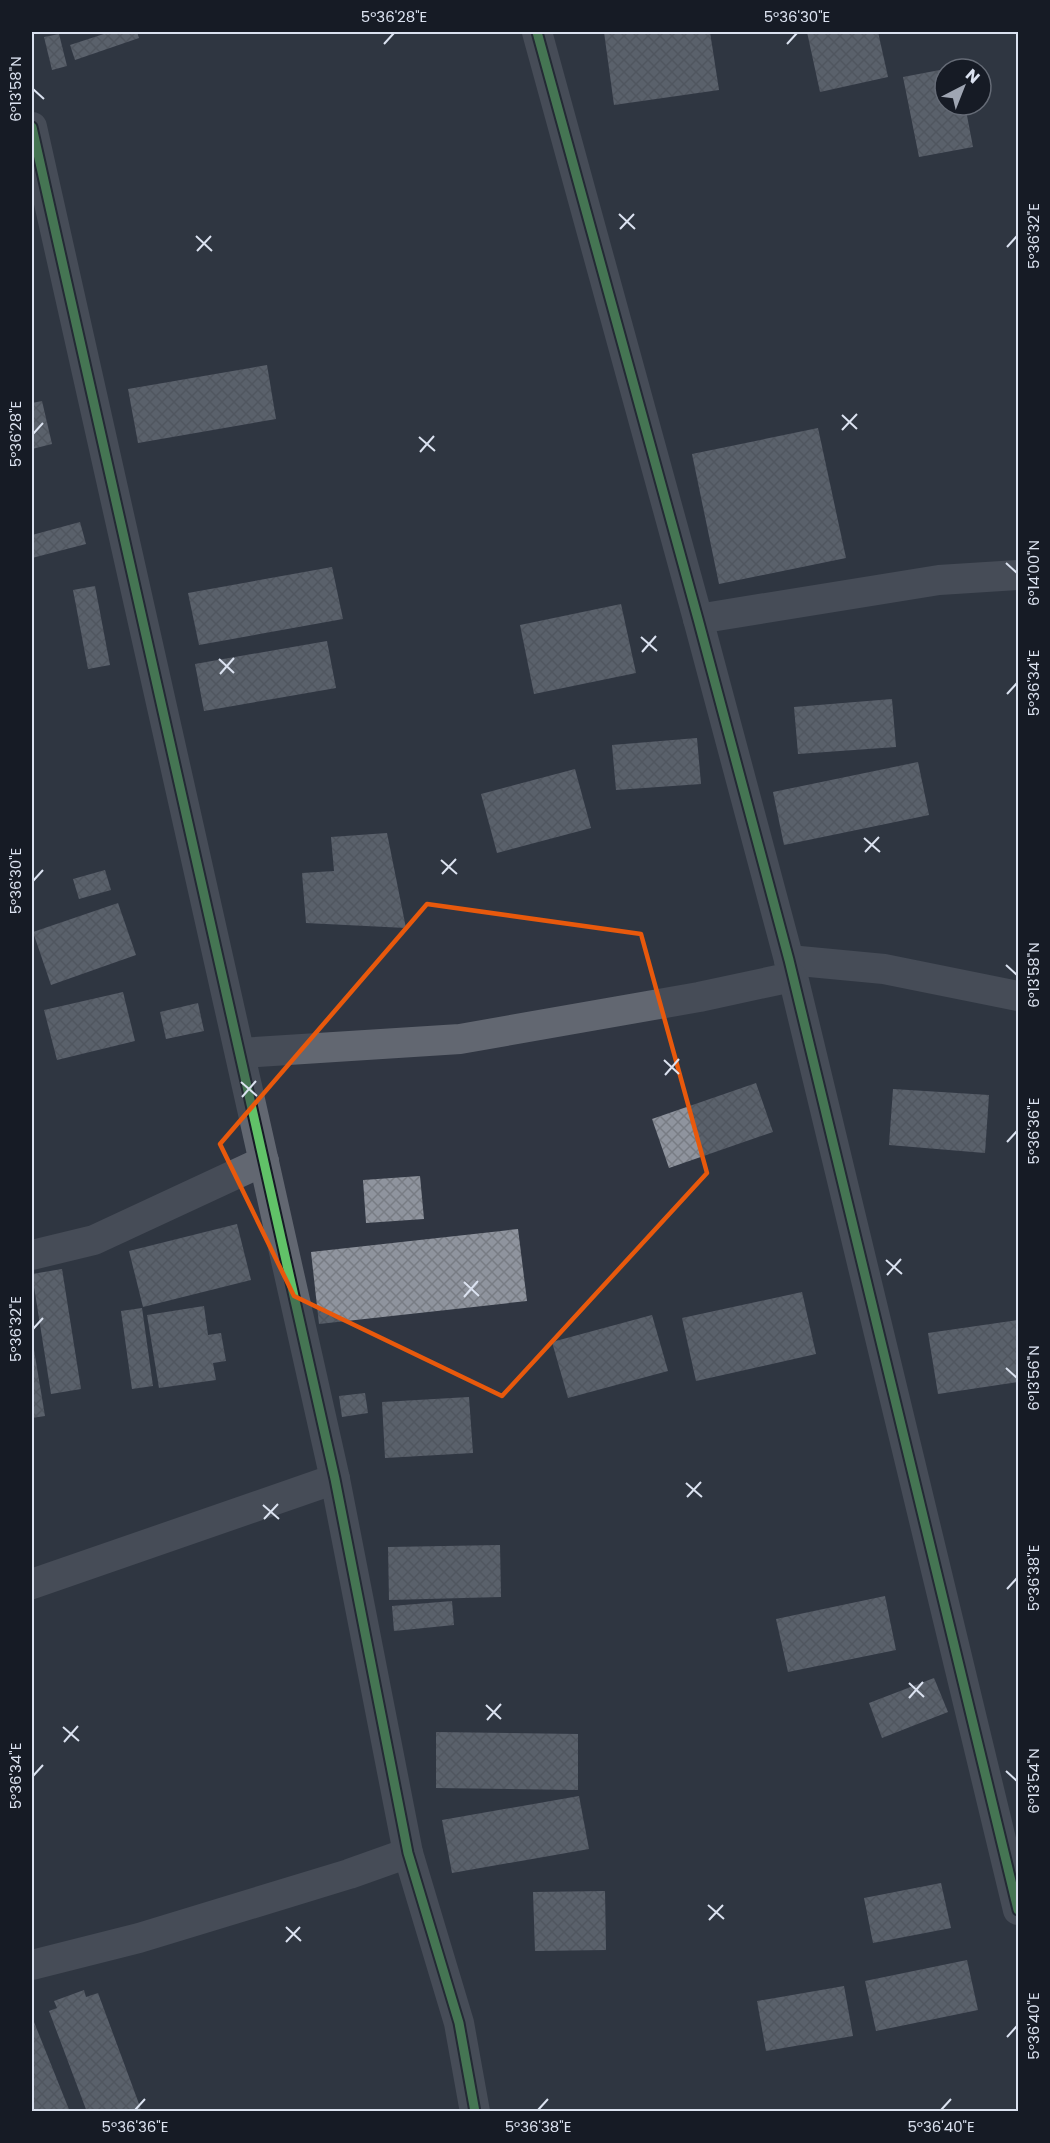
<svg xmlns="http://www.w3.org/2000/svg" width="1050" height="2143" font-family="Poppins,sans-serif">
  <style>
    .building { fill: url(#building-cross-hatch) }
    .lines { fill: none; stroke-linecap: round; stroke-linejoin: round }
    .minor { stroke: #626771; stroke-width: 30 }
    .cycleway-casing { stroke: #161b25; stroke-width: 13 }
    .cycleway { stroke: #61c268; stroke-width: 9 }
    .marked { fill: none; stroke: #e8590c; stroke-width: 4.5; stroke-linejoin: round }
    .ticks { fill: none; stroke: #dbe2f0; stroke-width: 2 }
    .neatline { fill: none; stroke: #dbe2f0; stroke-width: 2 }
    .ticks-label { font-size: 15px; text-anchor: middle; fill: #dbe2f0 }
  </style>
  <defs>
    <pattern id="building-cross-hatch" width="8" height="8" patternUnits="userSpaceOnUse" patternTransform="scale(1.5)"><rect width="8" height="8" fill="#8f949e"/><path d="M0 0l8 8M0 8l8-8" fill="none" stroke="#787c84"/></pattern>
  </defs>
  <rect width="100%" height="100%" fill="#303642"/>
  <g class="building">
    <polygon points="110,32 137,32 139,38 75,60 70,45"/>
    <polygon points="604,32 710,32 719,90 614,105"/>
    <polygon points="807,32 878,32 888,77 820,92"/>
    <polygon points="59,34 67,66 52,70 44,37"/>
    <polygon points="945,69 945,105 965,105 973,147 919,157 903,77"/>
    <polygon points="267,365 276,419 138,443 128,389"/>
    <polygon points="42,401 52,444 32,449 32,403"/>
    <polygon points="818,428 846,558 719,584 692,454"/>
    <polygon points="80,522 86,544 32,558 32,535"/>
    <polygon points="332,567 343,619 199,645 188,593"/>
    <polygon points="95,586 110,665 88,669 73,590"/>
    <polygon points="621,604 636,673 534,694 520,625"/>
    <polygon points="327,641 336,688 204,711 195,664"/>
    <polygon points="892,699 896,747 798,754 794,707"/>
    <polygon points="697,738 701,784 616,790 612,745"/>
    <polygon points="918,762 929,815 784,845 773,792"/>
    <polygon points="575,769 591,828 497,853 481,794"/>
    <polygon points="387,833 406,928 306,923 302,873 334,871 331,837"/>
    <polygon points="105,870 111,890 79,899 73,879"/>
    <polygon points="118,903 136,955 51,985 33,932"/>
    <polygon points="123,992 135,1041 57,1060 44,1010"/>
    <polygon points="198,1003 204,1031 166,1039 160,1012"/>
    <polygon points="756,1083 773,1132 669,1168 652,1119"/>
    <polygon points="893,1089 989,1095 985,1153 889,1145"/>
    <polygon points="420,1176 424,1219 366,1223 363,1180"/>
    <polygon points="237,1224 251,1280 143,1307 129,1251"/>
    <polygon points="518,1229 527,1301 319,1324 311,1252"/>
    <polygon points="62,1269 81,1389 51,1394 32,1274"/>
    <polygon points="802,1292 816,1354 696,1381 682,1318"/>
    <polygon points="204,1306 208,1335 221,1333 226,1361 213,1363 216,1380 159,1388 147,1315"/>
    <polygon points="142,1308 153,1386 132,1389 121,1311"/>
    <polygon points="652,1315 668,1371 568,1398 552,1342"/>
    <polygon points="1018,1320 1018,1382 938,1394 928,1333"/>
    <polygon points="32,1338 45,1416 32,1418"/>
    <polygon points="365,1393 368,1413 342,1417 339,1396"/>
    <polygon points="469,1397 473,1453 385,1458 382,1402"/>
    <polygon points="500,1545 501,1597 389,1600 388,1547"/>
    <polygon points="885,1596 896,1650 788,1672 776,1619"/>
    <polygon points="452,1601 454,1625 394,1631 392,1606"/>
    <polygon points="934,1678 948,1712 882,1738 869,1703"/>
    <polygon points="436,1732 578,1734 578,1790 436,1788"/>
    <polygon points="579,1796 589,1849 452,1873 442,1820"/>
    <polygon points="941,1883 951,1928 873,1943 864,1898"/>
    <polygon points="605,1891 606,1950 535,1951 533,1892"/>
    <polygon points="967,1960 978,2010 876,2031 865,1981"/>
    <polygon points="844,1986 853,2036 766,2051 757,2001"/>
    <polygon points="84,1990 86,1997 98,1993 142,2112 87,2112 49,2011 57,2008 54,2001"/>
    <polygon points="32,2017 70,2112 32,2112"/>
  </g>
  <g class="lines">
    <g class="minor">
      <polyline points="537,32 698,619 789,960 1018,1910"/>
      <polyline points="32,127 335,1479 408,1853 459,2023 475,2112"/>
      <polyline points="698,619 939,580 1018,575"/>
      <polyline points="789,960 884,969 1018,996"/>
      <polyline points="240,1053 460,1039 699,997 792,977"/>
      <polyline points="32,1255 94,1240 264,1161"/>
      <polyline points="32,1584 335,1479"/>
      <polyline points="32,1965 139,1938 349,1874 408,1853"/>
    </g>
    <defs>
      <g id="cycleway">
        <polyline points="537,32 698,619 789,960 1018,1910"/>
        <polyline points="32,127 335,1479 408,1853 459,2023 475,2112"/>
      </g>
    </defs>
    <use href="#cycleway" class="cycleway-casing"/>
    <use href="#cycleway" class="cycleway"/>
  </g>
  <path d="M0 0H1050V2143H0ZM427,904L641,934L707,1173L502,1396L294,1296L220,1144Z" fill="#303642" fill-opacity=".55" fill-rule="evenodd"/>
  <path class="marked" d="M427,904L641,934L707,1173L502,1396L294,1296L220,1144Z"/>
  <path class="ticks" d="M384,44L394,33M787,44L797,33M33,89L44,99M619,214L635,229M620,229L634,214M196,236L212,251M1007,247L1017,236M197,251L211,236M842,415L857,429M842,430L857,414M33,434L43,423M419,437L435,451M420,452L434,436M1006,563L1017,573M641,637L657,651M642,652L656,636M219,659L234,673M220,674L234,658M1007,694L1017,683M864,838L880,852M865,852L879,837M441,860L457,874M442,874L456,859M33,881L43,870M1006,965L1017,975M664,1060L679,1074M665,1075L679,1059M241,1082L257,1096M242,1097L256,1081M1007,1142L1017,1131M886,1260L902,1274M887,1275L901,1259M464,1282L479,1296M464,1297L478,1281M33,1329L43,1318M1006,1368L1017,1378M686,1483L702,1497M687,1497L701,1482M263,1505L279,1519M264,1519L278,1504M1007,1589L1017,1578M909,1683L924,1697M909,1698L923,1682M486,1705L501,1719M487,1720L501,1704M63,1727L79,1741M64,1742L78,1726M1006,1771L1017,1781M33,1776L43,1765M708,1905L724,1919M709,1920L723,1905M286,1927L301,1941M286,1942L300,1927M1007,2037L1017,2026M135,2110L145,2099M538,2110L548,2099M941,2110L951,2099"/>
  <rect width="1050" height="2143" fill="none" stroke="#161b25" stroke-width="66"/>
  <g transform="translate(963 87) rotate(42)"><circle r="28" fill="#161b25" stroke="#656b76" stroke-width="1.5"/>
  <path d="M0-4.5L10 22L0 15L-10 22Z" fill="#9fa6b3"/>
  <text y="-9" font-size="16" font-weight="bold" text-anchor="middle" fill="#dbe2f0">N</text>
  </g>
  <rect x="33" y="33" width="984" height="2077" class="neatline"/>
  <g class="ticks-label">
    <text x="394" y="22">5°36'28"E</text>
    <text x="797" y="22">5°36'30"E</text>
    <text transform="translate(16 89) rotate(-90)" y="5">6°13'58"N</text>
    <text transform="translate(1034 236) rotate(-90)" y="5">5°36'32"E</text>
    <text transform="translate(16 434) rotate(-90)" y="5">5°36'28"E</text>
    <text transform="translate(1034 573) rotate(-90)" y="5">6°14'00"N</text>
    <text transform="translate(1034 683) rotate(-90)" y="5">5°36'34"E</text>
    <text transform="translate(16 881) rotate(-90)" y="5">5°36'30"E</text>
    <text transform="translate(1034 975) rotate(-90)" y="5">6°13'58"N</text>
    <text transform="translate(1034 1131) rotate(-90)" y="5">5°36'36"E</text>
    <text transform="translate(16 1329) rotate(-90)" y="5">5°36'32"E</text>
    <text transform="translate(1034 1378) rotate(-90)" y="5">6°13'56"N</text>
    <text transform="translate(1034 1578) rotate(-90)" y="5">5°36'38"E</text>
    <text transform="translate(16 1776) rotate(-90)" y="5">5°36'34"E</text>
    <text transform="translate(1034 1781) rotate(-90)" y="5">6°13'54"N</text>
    <text transform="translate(1034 2026) rotate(-90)" y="5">5°36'40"E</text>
    <text x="135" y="2132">5°36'36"E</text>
    <text x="538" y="2132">5°36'38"E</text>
    <text x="941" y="2132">5°36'40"E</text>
  </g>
</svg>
